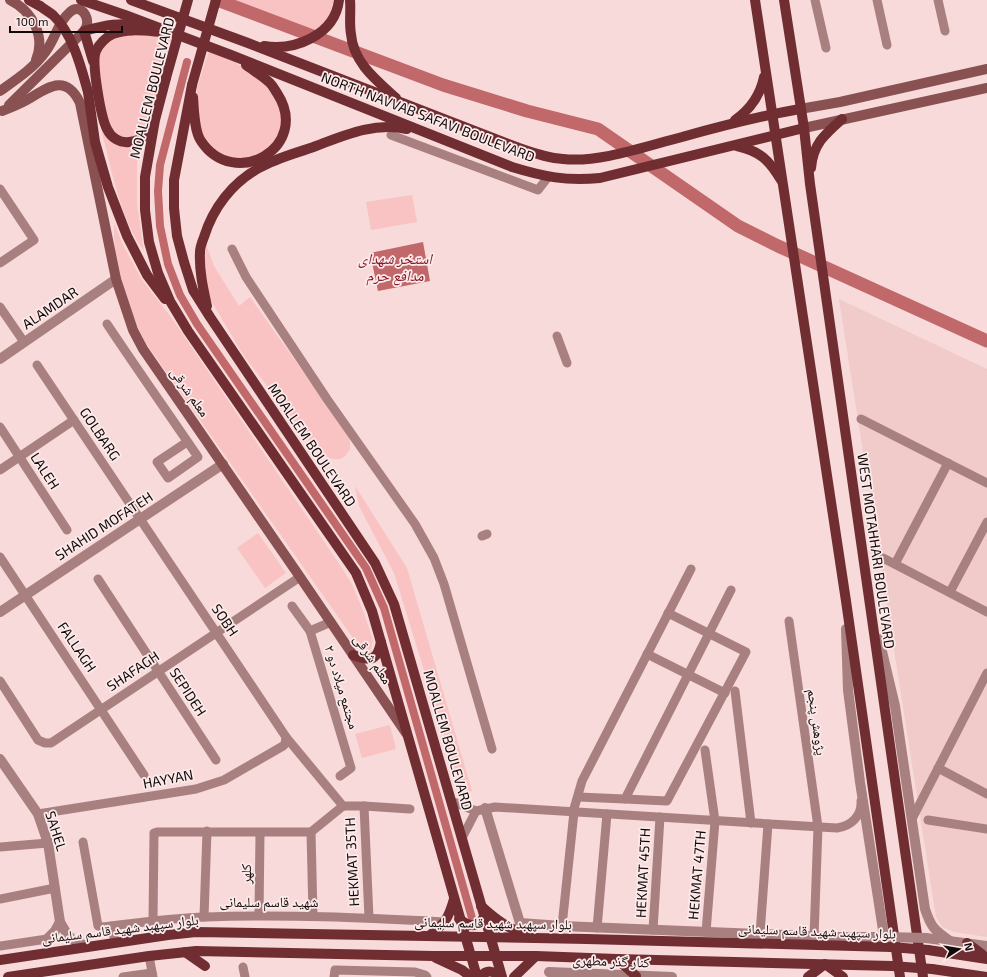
<svg xmlns="http://www.w3.org/2000/svg" width="987" height="977" font-family="'Exo 2','Noto Naskh Arabic',sans-serif">
  <style>
    .built { fill: #f0cbca }
    .green { fill: #fac3c3 }
    .water { fill: #c0686a }
    .lines { fill: none; stroke-linecap: round; stroke-linejoin: round }
    .canal { stroke: #c0686a; stroke-width: 8 }
    .river { stroke: #c0686a; stroke-width: 13 }
    .minor { stroke: #a98080; stroke-width: 9 }
    .tertiary { stroke: #a98080; stroke-width: 10 }
    .secondary { stroke: #895152; stroke-width: 10 }
    .primary { stroke: #712e32; stroke-width: 10 }
    .tertiary-bridge { stroke: #a98080; stroke-width: 10 }
    .primary-bridge { stroke: #712e32; stroke-width: 10 }
    .labels { text-anchor: middle; stroke-width: 3.5; stroke-linejoin: round; paint-order: stroke }
    .street-label { font-size: 14px; fill: #120909; stroke: #fceaea }
    .water-label { font-size: 15px; font-style: italic; fill: #861a2a; stroke: #fceaea }
  </style>
  <rect width="100%" height="100%" fill="#f7dad9"/>
  <polygon class="built" points="839,299 987,369 987,937 954,932 942,927 936,917"/>
  <g class="green">
    <polygon points="225,0 334,0 329,16 311,36 225,3"/>
    <path d="M166,33L174,37C170,54 154,126 143,134C135,140 127,138 117,137L106,117L97,51L114,35Z"/>
    <polygon points="209,50 230,58 265,85 280,103 282,131 267,153 238,161 211,151 197,123 197,88"/>
    <path d="M101,129C113,145 119,150 140,144L137,163V204L144,251C119,216 112,170 101,129Z"/>
    <polygon points="412,195 417,222 371,230 366,202"/>
    <path d="M114,222L122,243L142,280L171,317L340,565L352,584L364,613L373,640L370,653L360,648L146,343C132,317 119,280 115,251C114,241 114,232 114,222Z"/>
    <path d="M206,244L214,266L239,306L250,297L350,438V449C348,452 345,457 342,458C330,463 319,451 312,444L244,356L210,299L203,275Z"/>
    <polygon points="355,486 407,568 472,791 465,793 460,787 394,573 359,506"/>
    <polygon points="258,533 286,573 265,588 237,548"/>
    <polygon points="390,725 396,749 362,758 355,734"/>
  </g>
  <polygon class="water" points="423,242 430,281 378,291 370,253"/>
  <g class="lines">
    <polyline class="canal" points="187,62 160,165 158,191 160,226 168,264 180,295 197,324 366,568 384,608 472,918"/>
    <polyline class="river" points="217,0 443,85 527,111 598,129 738,226 778,246 987,341"/>
    <g class="minor">
      <polyline points="815,0 826,48"/>
      <polyline points="877,0 887,45"/>
      <polyline points="938,0 945,31"/>
      <polyline points="391,135 538,190 548,177"/>
      <polyline points="0,189 34,240 0,263"/>
      <polyline points="232,249 246,277 327,399 415,524 434,558 444,584 492,749"/>
      <polyline points="0,307 24,342"/>
      <path d="M107,324C137,369 168,413 198,457L168,478L157,462L187,442"/>
      <polyline points="557,336 567,363"/>
      <polyline points="37,365 286,737 343,806 311,832 157,832 154,833 153,921"/>
      <polyline points="861,419 987,483"/>
      <polyline points="0,427 67,530"/>
      <polyline points="0,470 74,420"/>
      <polyline points="482,536 487,534"/>
      <polyline points="0,557 144,775"/>
      <polyline points="883,558 987,612"/>
      <polyline points="895,564 948,463"/>
      <polyline points="98,579 216,760"/>
      <polyline points="950,592 987,522"/>
      <polyline points="292,606 310,631 351,768 340,776"/>
      <polyline points="789,621 818,827 814,937"/>
      <polyline points="310,631 331,622"/>
      <polyline points="647,654 725,693"/>
      <polyline points="0,681 38,740 45,743 51,743 300,577"/>
      <polyline points="735,691 751,823"/>
      <polyline points="705,750 715,821 706,932"/>
      <polyline points="938,768 987,794"/>
      <polyline points="578,797 625,799 731,590"/>
      <polyline points="625,799 667,801 746,652 668,613"/>
      <path d="M451,801L476,811L495,807L837,828C851,826 862,816 861,801"/>
      <polyline points="343,806 364,806 410,809"/>
      <polyline points="364,806 369,918"/>
      <polyline points="573,812 582,781 691,569"/>
      <polyline points="38,814 196,789 224,780 283,746 285,744 286,737"/>
      <polyline points="912,819 987,673"/>
      <polyline points="928,820 987,829"/>
      <polyline points="311,832 313,915"/>
      <polyline points="462,838 476,811"/>
      <path d="M83,842L98,926L103,927C137,923 171,918 206,917C286,914 365,918 445,922"/>
      <polyline points="0,847 48,843"/>
      <polyline points="0,899 55,888"/>
      <polyline points="259,915 260,833"/>
      <polyline points="204,917 207,831"/>
      <polyline points="112,926 115,943"/>
      <polyline points="562,926 574,812"/>
      <polyline points="597,928 607,814"/>
      <polyline points="653,930 660,817"/>
      <polyline points="760,934 768,824"/>
      <polyline points="0,946 47,939"/>
      <polyline points="149,956 153,977"/>
      <polyline points="243,967 245,977"/>
      <polyline points="123,977 152,973"/>
      <polyline points="334,977 335,970 415,972 425,975 427,977"/>
    </g>
    <g class="tertiary">
      <polyline points="0,359 116,279"/>
      <polyline points="0,612 223,464"/>
      <polyline points="846,629 848,690 860,782 883,930 882,937"/>
      <path d="M879,639L895,706L925,909C931,927 934,930 950,941"/>
      <polyline points="0,759 38,814 48,843 60,922 67,934 72,939 87,947"/>
      <polyline points="485,808 520,923 562,926 834,937 886,937"/>
      <polyline points="926,938 987,946"/>
      <polyline points="47,939 55,931 60,922"/>
      <polyline points="549,972 672,977"/>
    </g>
    <g class="secondary">
      <path d="M10,0C32,11 46,36 36,60"/>
      <path d="M0,91C17,79 34,68 46,51C55,39 58,22 70,12C81,2 93,20 84,31L9,105"/>
      <polyline points="800,109 840,102 987,69"/>
      <path d="M2,111C10,108 18,105 25,101C45,90 65,71 80,103L116,279L133,330L143,349L300,577L406,733"/>
      <polyline points="804,128 987,88"/>
    </g>
    <g class="primary">
      <polyline points="29,0 40,6"/>
      <path d="M81,0L125,15L231,55L512,167C545,177 565,181 600,178L804,128"/>
      <path d="M131,0L248,43L519,148C533,153 548,158 563,159C600,163 646,146 682,137C721,126 760,116 800,109"/>
      <path d="M350,0C351,11 349,23 351,34C353,62 376,80 396,98"/>
      <polyline points="755,0 846,601 900,977"/>
      <polyline points="784,0 804,128 810,184 923,977"/>
      <path d="M264,46C295,51 335,35 339,0"/>
      <path d="M93,61L84,31C106,25 120,22 142,26"/>
      <polyline points="166,78 155,120 145,177 145,210 149,242 158,273 170,301 188,331 356,573 372,611 477,977"/>
      <polyline points="192,85 174,180 174,208 177,236 184,262 193,290 210,317 375,563 394,604 502,977"/>
      <polyline points="88,92 95,142 108,187 127,236 147,275 165,299"/>
      <path d="M193,97C194,109 194,131 201,141C234,191 312,147 277,93C275,90 273,86 270,83C263,76 254,71 246,65"/>
      <path d="M735,120C751,109 760,96 764,77"/>
      <path d="M152,125C146,136 141,141 129,142C120,143 111,138 107,129C101,118 91,62 96,51C99,44 106,37 113,34C127,28 147,31 162,32"/>
      <path d="M737,146C760,151 769,160 781,180"/>
      <path d="M811,168C813,144 825,134 842,119"/>
      <path d="M207,306C203,288 199,270 200,252C200,247 202,242 204,237C213,208 232,183 259,168C276,158 297,153 316,146C345,135 374,122 407,129"/>
      <path d="M353,655C370,661 377,662 381,642"/>
      <path d="M481,906C496,920 508,928 528,936"/>
      <path d="M459,919C468,926 477,929 484,917"/>
      <path d="M429,936C445,923 448,920 454,899"/>
      <polyline points="967,943 987,958"/>
      <polyline points="928,950 987,959"/>
      <polyline points="185,952 205,966"/>
      <polyline points="436,958 462,970 471,977"/>
      <polyline points="617,959 636,976"/>
      <polyline points="0,960 168,935 196,932 587,939 891,947"/>
      <polyline points="932,969 987,977"/>
      <polyline points="8,977 149,956 196,951 433,956 536,956 617,959 892,966"/>
      <path d="M480,977C487,969 493,971 501,976"/>
      <polyline points="514,977 536,956"/>
      <polyline points="808,977 825,964 843,977"/>
    </g>
    <polyline class="tertiary-bridge" points="886,937 926,938"/>
    <g class="primary-bridge">
      <path d="M40,6C44,9 49,12 53,15C73,34 81,67 88,92"/>
      <polyline points="166,78 188,0"/>
      <polyline points="192,85 216,0"/>
      <polyline points="891,947 928,950"/>
      <polyline points="892,966 932,969"/>
    </g>
  </g>
  <g class="labels">
    <g class="street-label">
      <text transform="translate(152 88) rotate(-76)" y="5">MOALLEM BOULEVARD</text>
      <text transform="translate(428 117) rotate(21)" y="5">NORTH NAVVAB SAFAVI BOULEVARD</text>
      <text transform="translate(50 308) rotate(-34)" y="5">ALAMDAR</text>
      <text transform="translate(190 392) rotate(55)" y="5">معلم شرقی</text>
      <text transform="translate(100 434) rotate(56)" y="5">GOLBARG</text>
      <text transform="translate(312 445) rotate(56)" y="5">MOALLEM BOULEVARD</text>
      <text transform="translate(45 471) rotate(57)" y="5">LALEH</text>
      <text transform="translate(104 526) rotate(-33)" y="5">SHAHID MOFATEH</text>
      <text transform="translate(876 551) rotate(82)" y="5">WEST MOTAHHARI BOULEVARD</text>
      <text transform="translate(225 620) rotate(56)" y="5">SOBH</text>
      <text transform="translate(77 647) rotate(56)" y="5">FALLAGH</text>
      <text transform="translate(373 659) rotate(56)" y="5">معلم شرقی</text>
      <text transform="translate(133 671) rotate(-34)" y="5">SHAFAGH</text>
      <text transform="translate(342 687) rotate(73)" y="5">مجتمع میلاد دو ۲</text>
      <text transform="translate(188 692) rotate(57)" y="5">SEPIDEH</text>
      <text transform="translate(817 722) rotate(82)" y="5">پژوهش پنجم</text>
      <text transform="translate(448 740) rotate(74)" y="5">MOALLEM BOULEVARD</text>
      <text transform="translate(168 779) rotate(-11)" y="5">HAYYAN</text>
      <text transform="translate(56 831) rotate(72)" y="5">SAHEL</text>
      <text transform="translate(352 862) rotate(-93)" y="5">HEKMAT 35TH</text>
      <text transform="translate(643 873) rotate(-87)" y="5">HEKMAT 45TH</text>
      <text transform="translate(246 874) rotate(-89)" y="5">کلهر</text>
      <text transform="translate(697 875) rotate(-85)" y="5">HEKMAT 47TH</text>
      <text x="269" y="907">شهید قاسم سلیمانی</text>
      <text transform="translate(493 923) rotate(1)" y="5">بلوار سپهبد شهید قاسم سلیمانی</text>
      <text transform="translate(120 929) rotate(-7)" y="5">بلوار سپهبد شهید قاسم سلیمانی</text>
      <text transform="translate(817 931) rotate(2)" y="5">بلوار سپهبد شهید قاسم سلیمانی</text>
      <text transform="translate(611 961) rotate(2)" y="5">کنار گذر مطهری</text>
    </g>
    <g class="water-label">
      <text x="395" y="264">استخر شهدای<tspan x="395" dy="17">مدافع حرم</tspan></text>
    </g>
  </g>
  <g transform="translate(959 949) rotate(78)" stroke="#fceaea" stroke-width="3" paint-order="stroke">
  <path d="M0-3L7 15L0 10L-7 15Z" fill="#120909"/>
  <text y="-6" font-size="11" font-weight="bold" text-anchor="middle" fill="#120909">N</text>
  </g>
  <path d="M10 26v6h112v-6" fill="none" stroke="#120909" stroke-width="2"/>
  <text x="16" y="26" font-size="12" fill="#120909" stroke="#fceaea" stroke-width="3" paint-order="stroke">100 m</text>
</svg>
